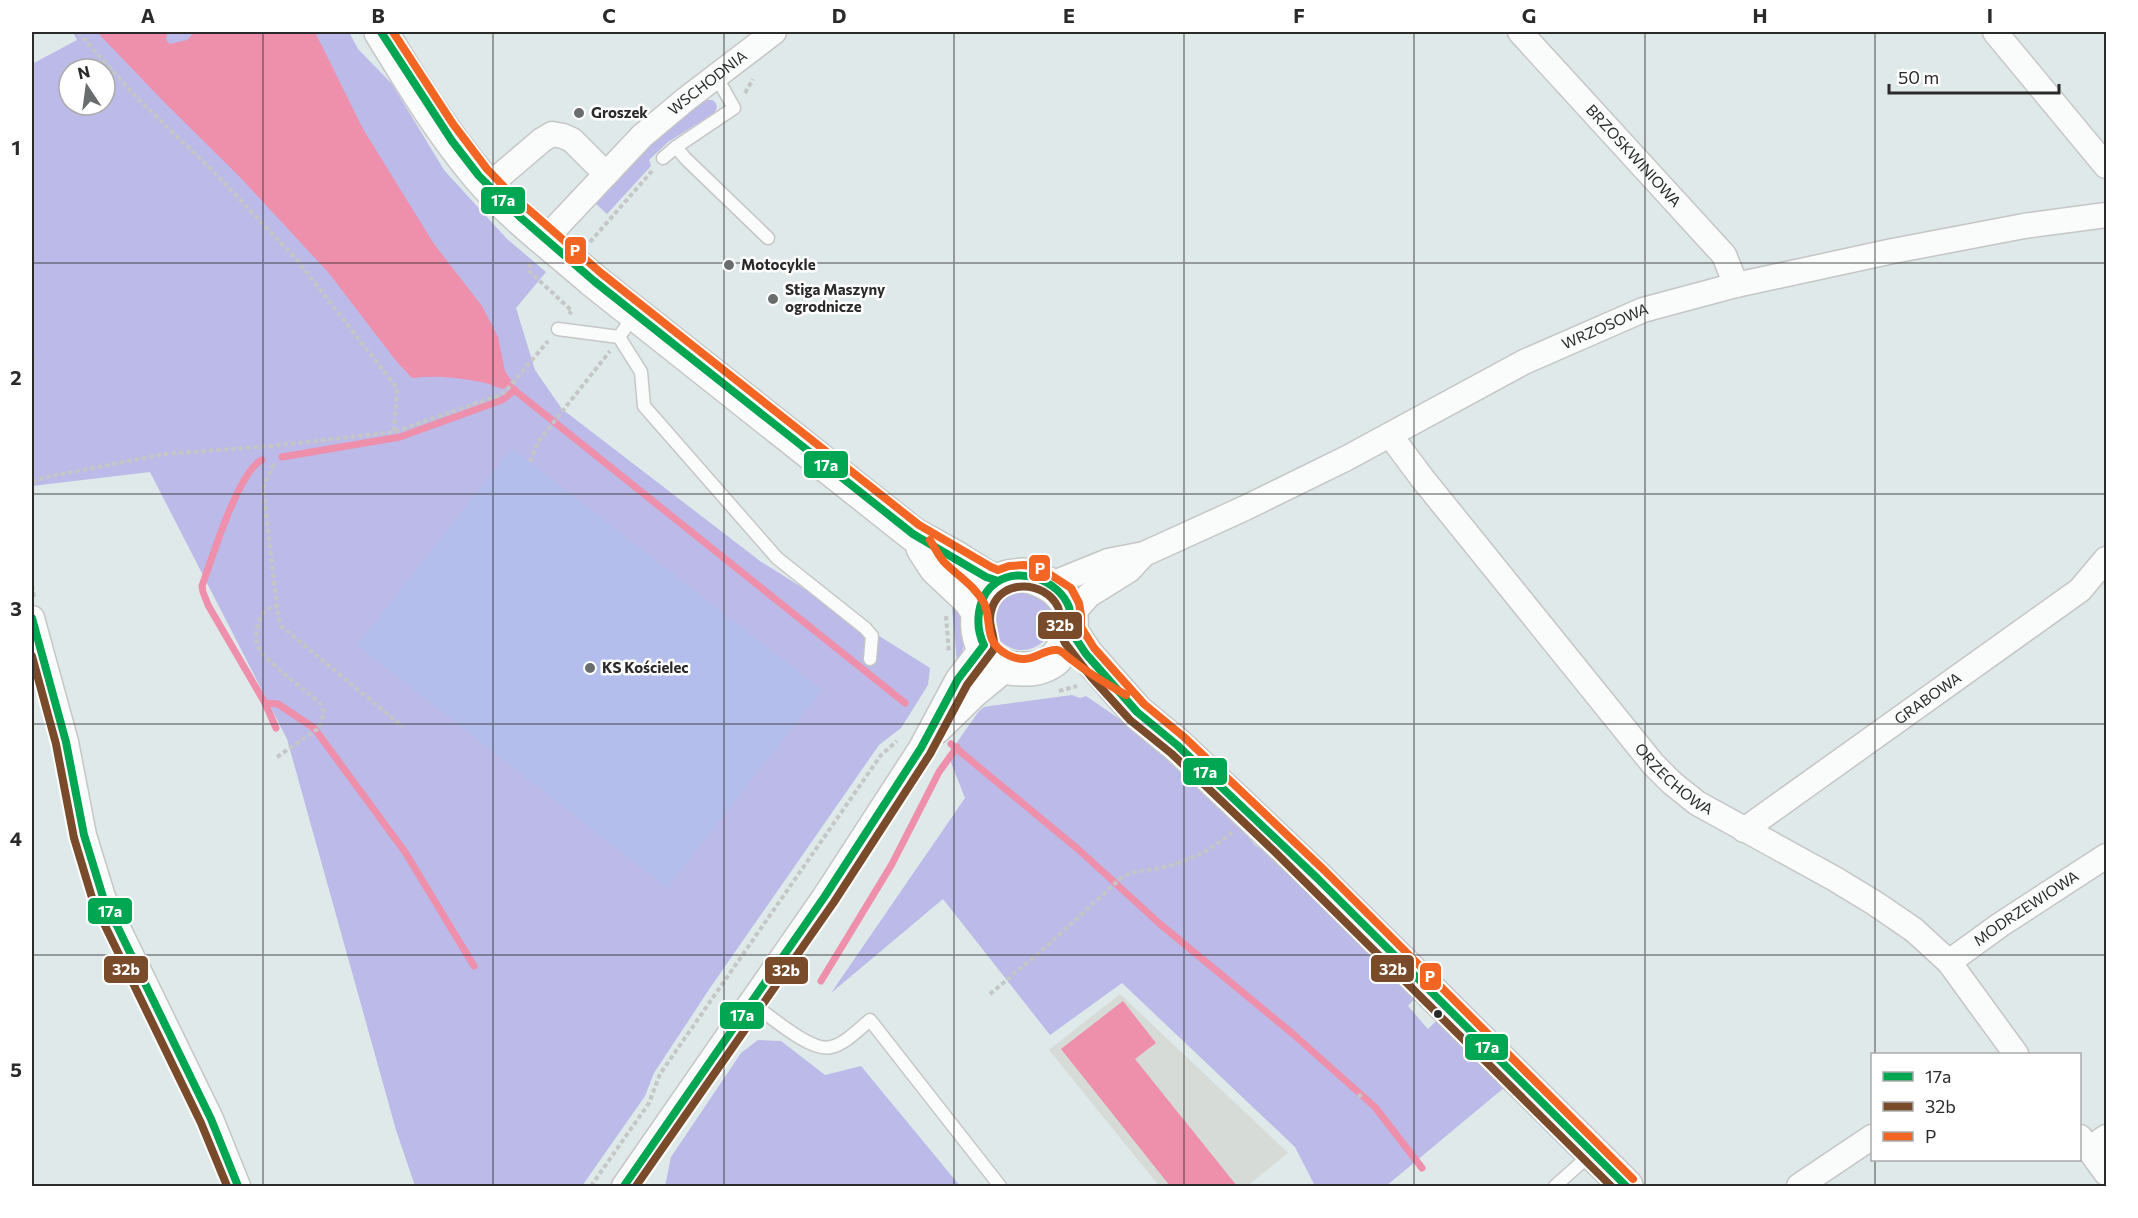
<svg xmlns="http://www.w3.org/2000/svg" width="2138" height="1218" font-family="Commissioner,sans-serif">
  <style>
    .industrial { fill: #d7dbd7 }
    .green { fill: #bbbae8; fill-rule: evenodd }
    .pitch { fill: #b3beec }
    .water { fill: #ee8fab }
    .lines { fill: none; stroke-linecap: round; stroke-linejoin: round }
    .stream { stroke: #ee8fab; stroke-width: 7 }
    .lane-casing { stroke: #c5c6c6; stroke-width: 15 }
    .street-casing { stroke: #c5c6c6; stroke-width: 27 }
    .secondary-casing { stroke: #c5c6c6; stroke-width: 36 }
    .path { stroke: #c5c6c6; stroke-width: 4; stroke-dasharray: 4.5 3; stroke-linecap: butt }
    .lane { stroke: #fafcfc; stroke-width: 12 }
    .street { stroke: #fafcfc; stroke-width: 24 }
    .secondary { stroke: #fafcfc; stroke-width: 33 }
    .bus-1-casing { stroke: #fff; stroke-width: 12 }
    .bus-2-casing { stroke: #fff; stroke-width: 12 }
    .bus-3-casing { stroke: #fff; stroke-width: 12 }
    .bus-1 { stroke: #00a651; stroke-width: 8 }
    .bus-2 { stroke: #7a4b2a; stroke-width: 8 }
    .bus-3 { stroke: #f26522; stroke-width: 8 }
    .grid { fill: none; stroke: #2a2a2a; stroke-width: 1.5; stroke-opacity: 0.55 }
    .poi-dot { fill: #696d6d; stroke: #fff; stroke-width: 2 }
    .bus-dot { fill: #2a2a2a; stroke: #fff; stroke-width: 2 }
    .labels { text-anchor: middle; stroke-width: 5; stroke-linejoin: round; paint-order: stroke }
    .street-label { font-size: 15px; fill: #2a2a2a; stroke: #fff }
    .poi-label { font-size: 15px; font-weight: bold; fill: #2a2a2a; stroke: #fff; text-anchor: start }
    .line-badge { stroke: #fff; stroke-width: 2 }
    .badge-label { font-size: 16px; text-anchor: middle; font-weight: bold; fill: #fff }
    .neatline { fill: none; stroke: #2a2a2a; stroke-width: 2 }
    .grid-label { font-size: 20px; text-anchor: middle; font-weight: bold; fill: #2a2a2a }
  </style>
  <rect width="100%" height="100%" fill="#dfe9e9"/>
  <polygon class="industrial" points="1120,994 1288,1153 1247,1186 1159,1186 1049,1050"/>
  <g class="green">
    <path d="M73,32H349L358,49L392,84L444,170L507,239L546,272L516,308L535,370L562,409L760,561L930,668L928,685L901,728L879,745L710,988L654,1073L645,1096L582,1186H415L396,1130L287,739L150,472L32,486V64L77,40ZM69,69H105V105H69Z"/>
    <path d="M703,100H713C718,105 718,107 714,113L668,142L649,160L651,166L607,214L594,202L664,130Z"/>
    <circle cx="1022" cy="620" r="30"/>
    <path d="M951,595C954,600 960,606 962,612C970,629 965,648 957,663Z"/>
    <polygon points="1072,695 1080,698 1086,696 1166,751 1207,791 1255,845 1285,866 1415,998 1408,1006 1428,1029 1437,1020 1505,1087 1386,1186 1315,1186 1295,1147 1122,983 1050,1035 943,899 831,993 965,798 948,755 979,711 984,707 990,706"/>
    <polygon points="758,1040 781,1041 825,1075 861,1066 960,1186 665,1186 671,1157 741,1053"/>
  </g>
  <polygon class="pitch" points="512,448 822,690 667,888 357,645"/>
  <g class="water">
    <path d="M97,32H167L166,40L170,44L187,40L195,32H315L363,129L434,244L482,306L498,337L505,371L511,380L504,389C498,388 492,385 486,383C462,378 436,375 412,378L397,362L328,272L238,175L166,104Z"/>
    <polygon points="1123,1001 1156,1043 1135,1059 1237,1186 1170,1186 1061,1049"/>
  </g>
  <g class="lines">
    <g class="stream">
      <polyline points="508,385 905,703"/>
      <polyline points="282,457 400,437 502,400 515,390"/>
      <path d="M262,460C238,471 212,559 202,586L203,592L208,605L265,703L276,728"/>
      <polyline points="265,703 278,704 314,728 405,852 474,966"/>
      <polyline points="951,744 1079,850 1160,924 1293,1034 1375,1107 1422,1168"/>
      <polyline points="821,981 892,864 939,772 957,747"/>
    </g>
    <defs>
      <g id="lane">
        <polyline points="676,147 686,159 768,238"/>
        <polyline points="663,158 676,147 734,108 716,76"/>
        <polyline points="634,315 619,337 641,372 644,406 777,558 865,628 872,636 870,659"/>
        <polyline points="558,329 619,337"/>
        <path d="M750,1002C768,1014 811,1053 831,1047C845,1044 859,1029 870,1020L1000,1186"/>
        <polyline points="1555,1186 1591,1154"/>
      </g>
      <g id="street">
        <path id="s1" d="M1520,32L1724,255L1736,285"/>
        <polyline points="1995,32 2106,166"/>
        <polyline points="501,175 542,140 552,134 563,136 572,140 606,174"/>
        <path id="s2" d="M545,239L642,136L685,100L774,32"/>
        <path id="s3" d="M1390,435L1422,478L1653,764L1672,783L1697,803L1835,879L1876,904L1914,930L1949,962L2016,1054"/>
        <path id="s4" d="M1049,585L1108,561L1144,554L1245,508L1347,458L1524,362L1643,310L1736,285L1893,251L2024,226L2106,215"/>
        <polyline points="1071,615 1089,595 1129,570 1142,556"/>
        <polyline points="32,618 66,742 84,835 103,897 211,1119 238,1186"/>
        <polyline points="938,731 976,694 1009,667"/>
        <path id="s5" d="M1744,830L2080,590L2106,559"/>
        <path id="s6" d="M1949,962L2000,925L2106,856"/>
        <polyline points="2080,1137 2106,1173"/>
        <polyline points="2089,1149 2106,1137"/>
        <polyline points="624,1186 825,896 921,748 958,679 984,645"/>
        <polyline points="1799,1186 1872,1137"/>
      </g>
      <g id="secondary">
        <path d="M381,32C411,81 441,131 479,176C512,215 555,247 594,281L913,534L956,558L986,577L998,581"/>
        <polyline points="923,548 936,568 970,600 978,612"/>
        <path d="M1024,575C1067,584 1087,619 1057,657C1051,664 1038,669 1028,669C1019,669 1009,669 1001,665C970,649 971,601 997,582C1004,576 1015,576 1024,575Z"/>
        <polyline points="1070,630 1086,654 1137,712 1177,745 1317,878 1626,1186"/>
      </g>
    </defs>
    <use href="#lane" class="lane-casing"/>
    <use href="#street" class="street-casing"/>
    <use href="#secondary" class="secondary-casing"/>
    <g class="path">
      <polyline points="78,32 137,98 212,170 297,260 397,388 394,432"/>
      <polyline points="745,93 753,79"/>
      <polyline points="590,242 652,171"/>
      <polyline points="530,263 529,271 572,311 569,314"/>
      <polyline points="32,359 35,358"/>
      <polyline points="530,462 538,442 610,351"/>
      <polyline points="274,464 263,487 278,616 281,626 403,727"/>
      <polyline points="32,482 46,477 165,454 271,446 394,432 497,396 505,392 548,341"/>
      <polyline points="32,585 34,597"/>
      <polyline points="946,616 949,653"/>
      <polyline points="1059,691 1077,686"/>
      <path d="M277,757L319,728L324,712L320,703C308,693 262,658 258,647C255,640 256,631 258,624C261,613 267,608 277,606"/>
      <path d="M990,994L1039,953L1120,879C1134,870 1144,871 1160,868C1187,862 1212,850 1232,832"/>
      <polyline points="1358,1097 1365,1092"/>
      <polyline points="591,1186 649,1103 660,1074 881,755 897,741"/>
    </g>
    <use href="#lane" class="lane"/>
    <use href="#street" class="street"/>
    <use href="#secondary" class="secondary"/>
    <defs>
      <g id="bus-1">
        <polyline points="381,32 452,141 479,176 520,217 594,281 913,534 986,577 998,581"/>
        <polyline points="32,618 66,742 84,835 103,897 211,1119 238,1186"/>
        <polyline points="1070,630 1086,654 1137,712 1177,745 1317,878 1626,1186"/>
        <path d="M624,1186L825,896L921,748L958,679L984,645C974,625 977,595 997,582C1021,566 1059,581 1069,607C1071,614 1070,622 1070,630"/>
      </g>
      <g id="bus-2">
        <polyline points="32,656 56,744 74,838 93,901 201,1123 227,1186"/>
        <path d="M636,1186L834,902L930,754L967,685L994,649C996,635 986,624 992,608C1001,579 1045,580 1058,607C1062,616 1057,628 1065,643L1092,678L1130,720L1172,754L1275,852L1611,1186"/>
      </g>
      <g id="bus-3">
        <polyline points="393,32 453,124 487,169 512,195 601,273 919,525 991,567 998,570 1009,566 1024,565 1040,568 1071,588 1079,603 1081,615 1081,627 1094,648 1144,704 1184,737 1324,870 1633,1179"/>
        <path d="M930,540C935,548 939,557 945,563C958,576 975,586 984,603C993,622 982,642 1008,655C1031,667 1042,648 1057,650C1062,650 1067,657 1072,660C1089,674 1107,684 1126,695"/>
      </g>
    </defs>
    <use href="#bus-1" class="bus-1-casing"/>
    <use href="#bus-2" class="bus-2-casing"/>
    <use href="#bus-3" class="bus-3-casing"/>
    <use href="#bus-1" class="bus-1"/>
    <use href="#bus-2" class="bus-2"/>
    <use href="#bus-3" class="bus-3"/>
  </g>
  <path class="grid" d="M263,32V1186M493,32V1186M724,32V1186M954,32V1186M1184,32V1186M1414,32V1186M1645,32V1186M1875,32V1054M32,263H2106M32,494H2106M32,724H2106M32,955H2106M1875,1160V1186"/>
  <g class="poi-dot">
    <circle cx="579" cy="113" r="6"/>
    <circle cx="729" cy="265" r="6"/>
    <circle cx="773" cy="299" r="6"/>
    <circle cx="590" cy="668" r="6"/>
  </g>
  <circle class="bus-dot" cx="1438" cy="1014" r="5"/>
  <g class="labels">
    <g class="street-label">
      <text dy="5" stroke="none"><textPath href="#s2" startOffset="226">WSCHODNIA</textPath></text>
      <text dy="5" stroke="none"><textPath href="#s1" startOffset="168">BRZOSKWINIOWA</textPath></text>
      <text dy="5" stroke="none"><textPath href="#s4" startOffset="615">WRZOSOWA</textPath></text>
      <text dy="5" stroke="none"><textPath href="#s5" startOffset="226">GRABOWA</textPath></text>
      <text dy="5" stroke="none"><textPath href="#s3" startOffset="447">ORZECHOWA</textPath></text>
      <text dy="5" stroke="none"><textPath href="#s6" startOffset="94">MODRZEWIOWA</textPath></text>
    </g>
    <g class="poi-label">
      <text x="591" y="118">Groszek</text>
      <text x="741" y="270">Motocykle</text>
      <text x="785" y="295">Stiga Maszyny<tspan x="785" dy="17">ogrodnicze</tspan></text>
      <text x="602" y="673">KS Kościelec</text>
    </g>
  </g>
  <g class="line-badge">
    <rect x="480" y="186" width="46" height="29" rx="6" fill="#00a651"/>
    <rect x="564" y="236" width="23" height="29" rx="6" fill="#f26522"/>
    <rect x="803" y="450" width="46" height="29" rx="6" fill="#00a651"/>
    <rect x="1028" y="554" width="23" height="28" rx="6" fill="#f26522"/>
    <rect x="1037" y="611" width="46" height="29" rx="6" fill="#7a4b2a"/>
    <rect x="1182" y="757" width="46" height="29" rx="6" fill="#00a651"/>
    <rect x="87" y="897" width="46" height="28" rx="6" fill="#00a651"/>
    <rect x="1370" y="954" width="45" height="29" rx="6" fill="#7a4b2a"/>
    <rect x="103" y="955" width="46" height="29" rx="6" fill="#7a4b2a"/>
    <rect x="764" y="956" width="45" height="29" rx="6" fill="#7a4b2a"/>
    <rect x="1419" y="962" width="23" height="29" rx="6" fill="#f26522"/>
    <rect x="719" y="1001" width="46" height="29" rx="6" fill="#00a651"/>
    <rect x="1464" y="1033" width="45" height="28" rx="6" fill="#00a651"/>
  </g>
  <g class="badge-label">
    <text x="503" y="206">17a</text>
    <text x="575" y="256">P</text>
    <text x="826" y="471">17a</text>
    <text x="1040" y="574">P</text>
    <text x="1060" y="631">32b</text>
    <text x="1205" y="778">17a</text>
    <text x="110" y="917">17a</text>
    <text x="1393" y="975">32b</text>
    <text x="126" y="975">32b</text>
    <text x="786" y="976">32b</text>
    <text x="1430" y="982">P</text>
    <text x="742" y="1021">17a</text>
    <text x="1487" y="1053">17a</text>
  </g>
  <rect width="2138" height="1218" fill="none" stroke="#ffffff" stroke-width="66"/>
  <rect x="1871" y="1053" width="210" height="108" fill="#ffffff" stroke="#aaaaaa" stroke-width="1.5"/>
  <rect x="1883" y="1072" width="30" height="9" fill="#00a651" stroke="#aaaaaa" stroke-width="1.5"/>
  <text x="1925" y="1083" font-size="18" fill="#2a2a2a">17a</text>
  <rect x="1883" y="1102" width="30" height="9" fill="#7a4b2a" stroke="#aaaaaa" stroke-width="1.5"/>
  <text x="1925" y="1113" font-size="18" fill="#2a2a2a">32b</text>
  <rect x="1883" y="1132" width="30" height="9" fill="#f26522" stroke="#aaaaaa" stroke-width="1.5"/>
  <text x="1925" y="1143" font-size="18" fill="#2a2a2a">P</text>
  <g transform="translate(87 87) rotate(347)"><circle r="28" fill="#ffffff" stroke="#aaaaaa" stroke-width="1.5"/>
  <path d="M0-4.5L10 22L0 15L-10 22Z" fill="#696d6d"/>
  <text y="-9" font-size="16" font-weight="bold" text-anchor="middle" fill="#2a2a2a">N</text>
  </g>
  <path d="M1889 84v9h170v-9" fill="none" stroke="#2a2a2a" stroke-width="3"/>
  <text x="1898" y="84" font-size="18" fill="#2a2a2a" stroke="#ffffff" stroke-width="4.5" paint-order="stroke">50 m</text>
  <rect x="33" y="33" width="2072" height="1152" class="neatline"/>
  <g class="grid-label">
    <text x="148" y="23">A</text>
    <text x="378" y="23">B</text>
    <text x="609" y="23">C</text>
    <text x="839" y="23">D</text>
    <text x="1069" y="23">E</text>
    <text x="1299" y="23">F</text>
    <text x="1529" y="23">G</text>
    <text x="1760" y="23">H</text>
    <text x="1990" y="23">I</text>
    <text x="16" y="155">1</text>
    <text x="16" y="385">2</text>
    <text x="16" y="616">3</text>
    <text x="16" y="846">4</text>
    <text x="16" y="1077">5</text>
  </g>
</svg>
